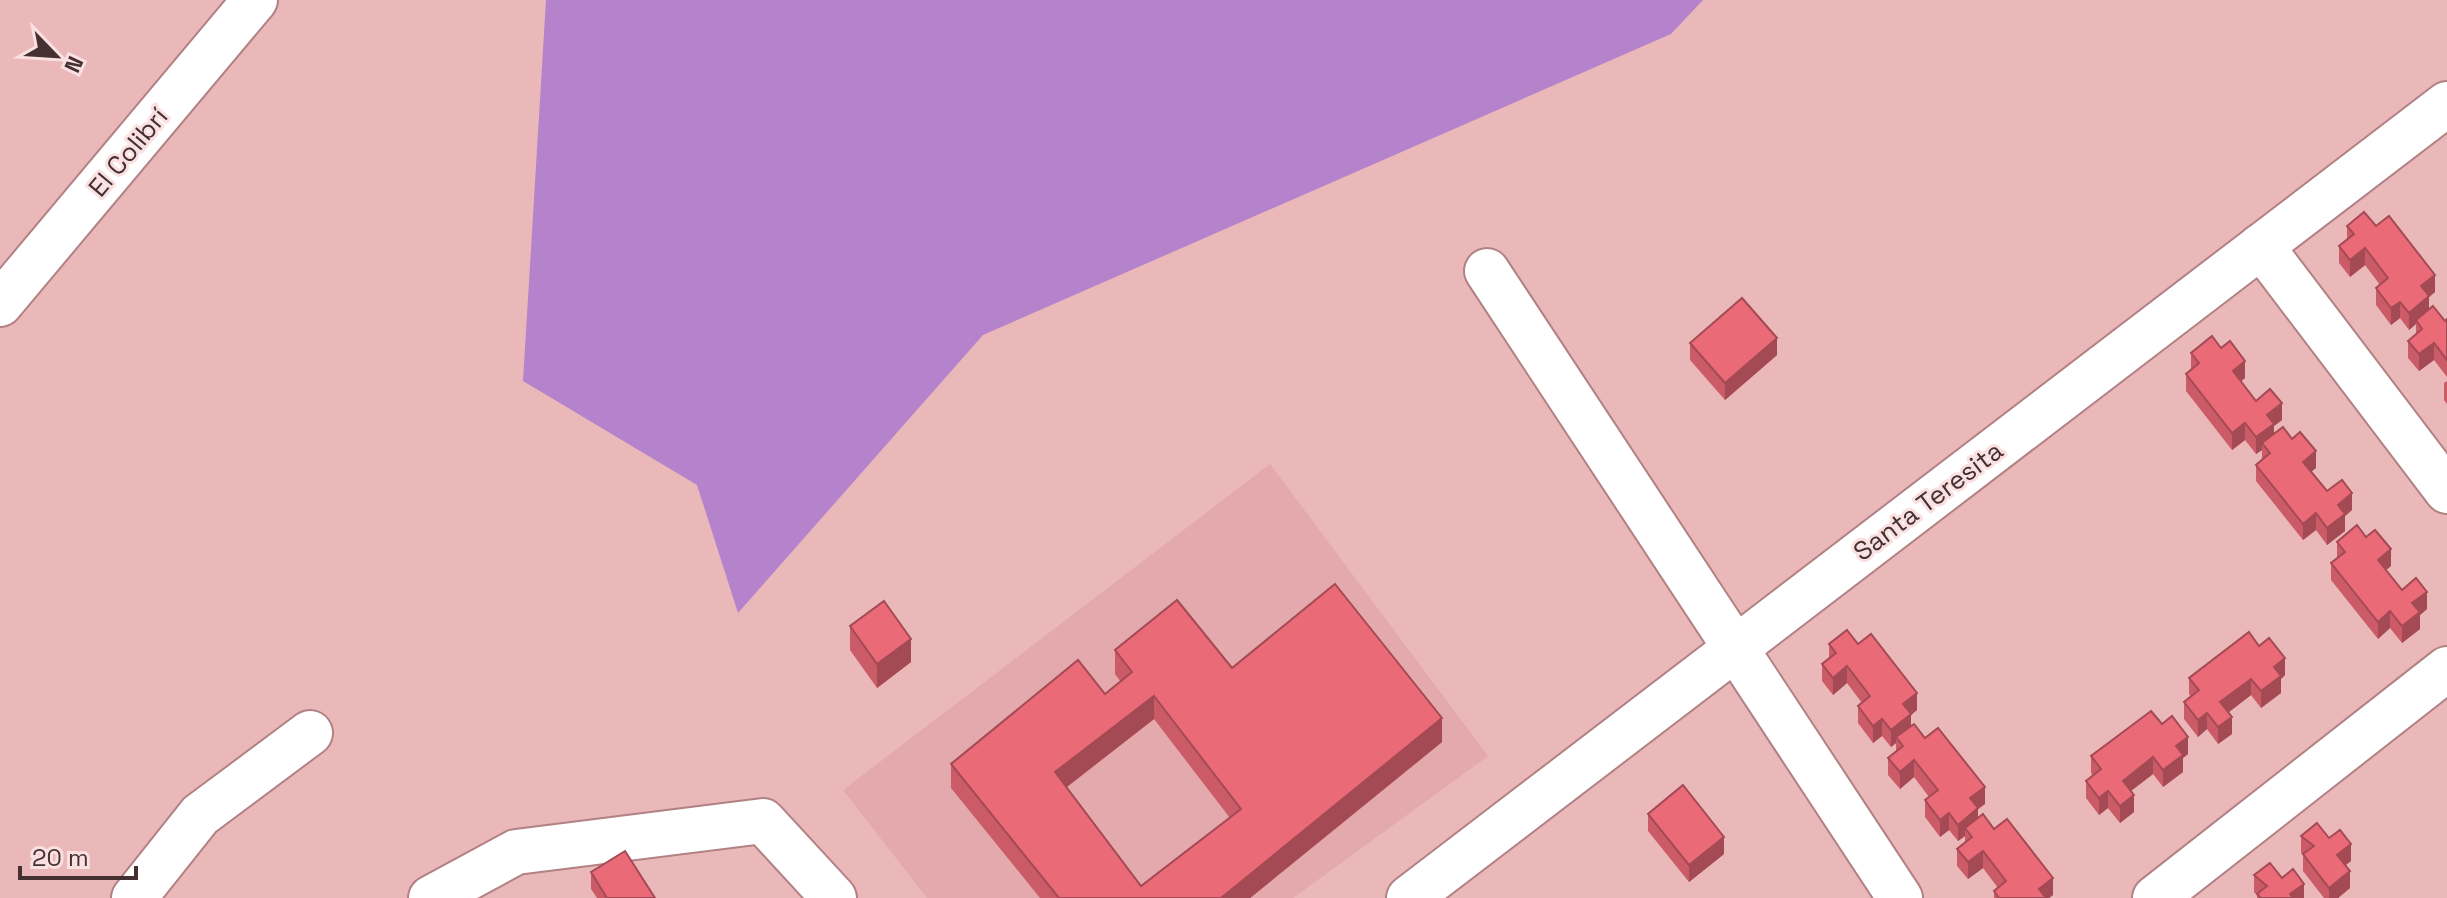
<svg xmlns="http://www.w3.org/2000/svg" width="2447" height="898" font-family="'Space Grotesk',sans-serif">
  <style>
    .built { fill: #e3a9ac }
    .green { fill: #b583cb }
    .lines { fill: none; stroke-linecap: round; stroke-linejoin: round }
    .minor-casing { stroke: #b18184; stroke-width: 48 }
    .minor { stroke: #fff; stroke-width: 44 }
    .wall { fill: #ca5b67; fill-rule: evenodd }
    .shaded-wall { fill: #a44a54 }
    .building { fill: #eb6a78; stroke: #a44a54; stroke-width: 2; fill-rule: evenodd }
    .labels { text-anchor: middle; stroke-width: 6; stroke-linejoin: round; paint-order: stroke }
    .street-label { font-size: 26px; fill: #443031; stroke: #fbe0e1 }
  </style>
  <rect width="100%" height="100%" fill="#ebb8ba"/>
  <polygon class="built" points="1270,464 1488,756 1293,898 927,898 843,790"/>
  <polygon class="green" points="546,0 1703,0 1671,34 983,335 738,613 697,485 523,381"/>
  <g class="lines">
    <defs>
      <g id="minor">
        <polyline points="2261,246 2447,491"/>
        <polyline points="1487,271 1900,898"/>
        <polyline points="0,304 255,0"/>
        <polyline points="134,898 200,815 310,733"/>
        <polyline points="431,898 516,852 763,821 834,898"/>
        <polyline points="1409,898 2447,104"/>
        <polyline points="2155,898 2447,669"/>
      </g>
    </defs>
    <use href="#minor" class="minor-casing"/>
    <use href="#minor" class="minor"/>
  </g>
  <g class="wall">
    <polygon points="2347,226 2376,226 2435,292 2429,297 2429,309 2445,321 2447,319 2447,377 2434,360 2419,371 2408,358 2408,341 2416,334 2416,324 2409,330 2400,318 2391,325 2376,305 2376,288 2380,285 2365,265 2350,277 2339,263 2339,246 2347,240"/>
    <polygon points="1690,343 1777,355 1725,400 1690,360"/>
    <polygon points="2191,353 2245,378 2241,381 2256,401 2282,420 2274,426 2274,434 2316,468 2311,472 2327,491 2352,510 2345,516 2345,531 2327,545 2316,530 2303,540 2256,481 2256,465 2262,460 2262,450 2256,454 2245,440 2232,450 2186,391 2186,374 2191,370"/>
    <polygon points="2447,381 2447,404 2444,400 2444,383"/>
    <polygon points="2337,542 2391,566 2386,570 2402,590 2427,609 2420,615 2420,629 2402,643 2390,628 2378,639 2331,580 2331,563 2337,559"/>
    <polygon points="850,626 911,662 877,688 850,650"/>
    <polygon points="1829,644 1858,644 1917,710 1911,715 1911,725 1925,738 1985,804 1978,809 1978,818 1994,829 2053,895 2049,898 1994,898 1994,891 1998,888 1983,868 1968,879 1957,866 1957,849 1965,843 1965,836 1958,841 1949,830 1940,837 1925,817 1925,800 1929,797 1914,777 1900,789 1888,775 1888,758 1896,751 1896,743 1891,747 1882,736 1873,743 1858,723 1858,706 1862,703 1847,683 1833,695 1822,681 1822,664 1829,658"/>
    <polygon points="2259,646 2285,675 2281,679 2281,693 2261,708 2251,695 2229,712 2232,734 2218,744 2207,729 2198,737 2184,719 2184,702 2191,697 2189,694 2189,678"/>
    <path d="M1115,650L1232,668L1442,742L1250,898H1040L951,788V764L1105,694L1121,682L1115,674ZM1154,719L1230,818L1141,886L1067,787Z"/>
    <polygon points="2162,724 2188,754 2183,758 2183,772 2163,787 2153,774 2131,791 2134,812 2120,823 2108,808 2099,815 2086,798 2086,781 2093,776 2091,773 2091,756"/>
    <polygon points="1648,814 1724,854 1689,882 1648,831"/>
    <polygon points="2301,836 2329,838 2351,861 2345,865 2350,888 2338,898 2324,898 2303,871 2303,855 2301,853"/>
    <polygon points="591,872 655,898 597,898 591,889"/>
    <polygon points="2254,875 2282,878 2304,898 2257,898 2257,895 2254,892"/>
  </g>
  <g class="shaded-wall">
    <polygon points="2365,248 2365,265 2350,277 2350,260"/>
    <polygon points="2435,275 2435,292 2429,297 2429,313 2416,320 2416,324 2409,330 2409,313 2421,286"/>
    <polygon points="2400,302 2400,318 2391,325 2391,308"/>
    <polygon points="1777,338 1777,355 1725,400 1725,383"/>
    <polygon points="2434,343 2434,360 2419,371 2419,354"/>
    <polygon points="2245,361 2245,378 2233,388 2233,371"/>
    <polygon points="2282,403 2282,420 2274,426 2274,441 2262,443 2262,450 2256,454 2256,437 2267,415"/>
    <polygon points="2245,423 2245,440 2232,450 2232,433"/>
    <polygon points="2316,451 2316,468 2303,478 2303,462"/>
    <polygon points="2352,493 2352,510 2345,516 2345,531 2327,545 2327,528 2338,505"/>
    <polygon points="2316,513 2316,530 2303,540 2303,524"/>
    <polygon points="2391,549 2391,566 2378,577 2378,560"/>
    <polygon points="2427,592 2427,609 2420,615 2420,629 2402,643 2402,626 2412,603"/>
    <polygon points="2390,611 2390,628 2378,639 2378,622"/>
    <polygon points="911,639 911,662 877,688 877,664"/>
    <polygon points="2285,658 2285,675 2281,679 2281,693 2261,708 2261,691 2274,667"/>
    <polygon points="1847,666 1847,683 1833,695 1833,678"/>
    <polygon points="2251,679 2251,695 2220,719 2220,702"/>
    <polygon points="1917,693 1917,710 1911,715 1911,731 1896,737 1896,743 1891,747 1891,730 1903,704"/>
    <polygon points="1154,696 1154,719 1055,796 1055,772"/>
    <polygon points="2207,713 2207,729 2198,737 2198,720"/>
    <polygon points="2232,717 2232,734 2218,744 2218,727"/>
    <polygon points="1442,718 1442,742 1250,898 1221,898"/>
    <polygon points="1882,719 1882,736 1873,743 1873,726"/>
    <polygon points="2188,737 2188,754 2183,758 2183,772 2163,787 2163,770 2176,746"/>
    <polygon points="2153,757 2153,774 2123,797 2123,781"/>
    <polygon points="1914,760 1914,777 1900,789 1900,772"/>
    <polygon points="1985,787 1985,804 1978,809 1978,825 1965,828 1965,836 1958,841 1958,825 1970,798"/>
    <polygon points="2108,791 2108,808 2099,815 2099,798"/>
    <polygon points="2134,795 2134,812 2120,823 2120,806"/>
    <polygon points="1949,813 1949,830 1940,837 1940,820"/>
    <polygon points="1724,837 1724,854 1689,882 1689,865"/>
    <polygon points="2351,844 2351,861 2337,872 2337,855"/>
    <polygon points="1983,851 1983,868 1968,879 1968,862"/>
    <polygon points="2350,871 2350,888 2338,898 2329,898 2329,888"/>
    <polygon points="2053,878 2053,895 2049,898 2039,898 2039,889"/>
    <polygon points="2304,884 2304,898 2290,898 2290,894"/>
  </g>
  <g class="building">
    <polygon points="2364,212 2376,226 2389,216 2435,275 2421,286 2429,296 2409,313 2400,302 2391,308 2376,288 2388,278 2365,248 2350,260 2339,246 2354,234 2347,226"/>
    <polygon points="1742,298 1777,338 1725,383 1690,343"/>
    <polygon points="2433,306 2445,321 2447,319 2447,360 2434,343 2419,354 2408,341 2422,329 2416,320"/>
    <polygon points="2212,336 2221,348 2230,341 2245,361 2233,371 2256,401 2270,389 2282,403 2267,415 2274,424 2256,437 2245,423 2232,433 2186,374 2199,363 2191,353"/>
    <polygon points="2283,427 2292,439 2300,432 2316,451 2303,462 2327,491 2342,480 2352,493 2338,505 2345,514 2327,528 2316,513 2303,524 2256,465 2270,453 2262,443"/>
    <polygon points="2357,525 2366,537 2375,530 2391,549 2378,560 2402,590 2416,578 2427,592 2412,603 2420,612 2402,626 2390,611 2378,622 2331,563 2345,552 2337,542"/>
    <path d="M1335,584L1442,718L1221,898H1059L951,764L1078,660L1105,694L1132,672L1115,650L1177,600L1232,668ZM1154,696L1241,809L1141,886L1055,772Z"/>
    <polygon points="884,601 911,639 877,664 850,626"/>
    <polygon points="1847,630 1858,644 1871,634 1917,693 1903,704 1911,714 1891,730 1882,719 1873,726 1858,706 1870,696 1847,666 1833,678 1822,664 1836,653 1829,644"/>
    <polygon points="2249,632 2259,646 2269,638 2285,658 2274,667 2281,676 2261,691 2251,679 2220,702 2232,717 2218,727 2207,713 2198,720 2184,702 2199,690 2189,678"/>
    <polygon points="2151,711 2162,724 2172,716 2188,737 2176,746 2183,755 2163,770 2153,757 2123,781 2134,795 2120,806 2108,791 2099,798 2086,781 2101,769 2091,756"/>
    <polygon points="1914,724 1925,738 1938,728 1985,787 1970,798 1978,808 1958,825 1949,813 1940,820 1925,800 1938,790 1914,760 1900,772 1888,758 1903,746 1896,737"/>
    <polygon points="1683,785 1724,837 1689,865 1648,814"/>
    <polygon points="1983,814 1994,829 2007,819 2053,878 2039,889 2046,898 1999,898 1994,891 2006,881 1983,851 1968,862 1957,849 1972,837 1965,828"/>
    <polygon points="2317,823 2329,838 2340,830 2351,844 2337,855 2350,871 2329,888 2303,854 2314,846 2301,836"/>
    <polygon points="625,851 655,898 607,898 591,872"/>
    <polygon points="2270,863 2282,878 2293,869 2304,884 2290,894 2293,898 2261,898 2257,894 2267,886 2254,875"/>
  </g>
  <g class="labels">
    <g class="street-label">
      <text transform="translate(128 152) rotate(-50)" y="9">El Colibrí</text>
      <text transform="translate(1928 501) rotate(-37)" y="9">Santa Teresita</text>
    </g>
  </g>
  <g transform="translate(56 56) rotate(115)" stroke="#fbe0e1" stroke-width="6" paint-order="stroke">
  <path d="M0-6L14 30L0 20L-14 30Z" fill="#443031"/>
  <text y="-12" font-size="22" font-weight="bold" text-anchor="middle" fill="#443031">N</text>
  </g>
  <path d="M20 866v12h116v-12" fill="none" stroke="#443031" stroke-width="4"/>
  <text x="32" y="866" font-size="24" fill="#443031" stroke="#fbe0e1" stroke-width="6" paint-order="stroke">20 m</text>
</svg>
